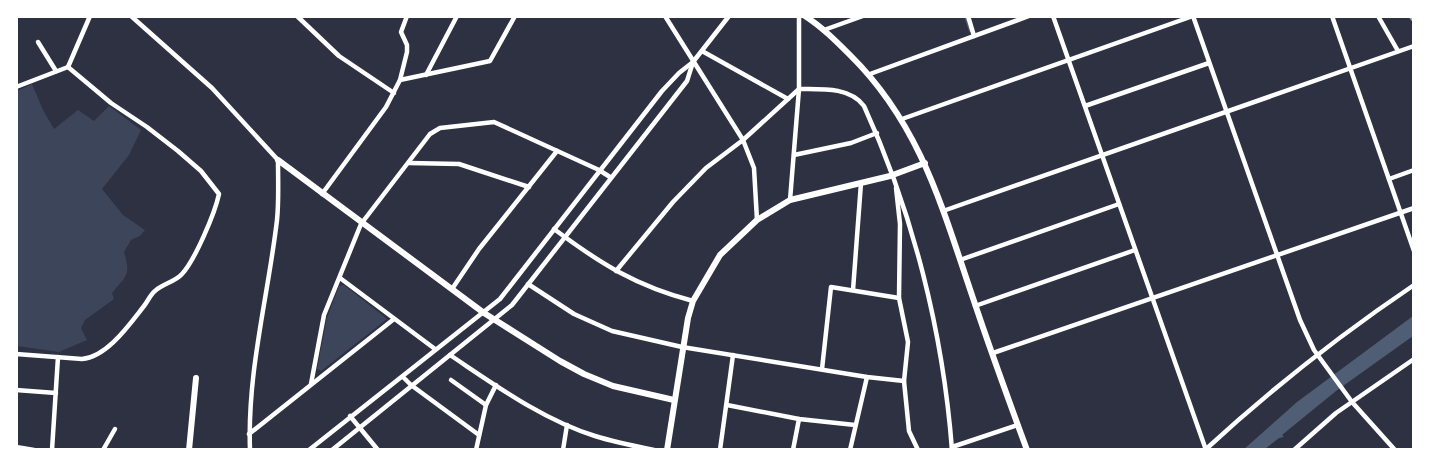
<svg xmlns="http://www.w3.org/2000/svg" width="1430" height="466" font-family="'Public Sans',sans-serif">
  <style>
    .green { fill: #3c4559 }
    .water { fill: #4f5d75 }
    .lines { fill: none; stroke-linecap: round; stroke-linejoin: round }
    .stream { stroke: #4f5d75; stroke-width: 2 }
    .minor { stroke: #fff; stroke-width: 4.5 }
    .tertiary { stroke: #fff; stroke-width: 6 }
    .rail { stroke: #abadb3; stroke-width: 2 }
  </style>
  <rect width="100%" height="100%" fill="#2d3142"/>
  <g class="green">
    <path d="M32,84L43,110L54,129L78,110L94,121L109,106L141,130L129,155L102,189L123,215L145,230L140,236L131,240L124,252C131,275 127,275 112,293L114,299L85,320L81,328L87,340L59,352L17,346V91Z"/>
    <polygon points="344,285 387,319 321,371 317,369 327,318 339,286"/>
  </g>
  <polygon class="water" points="1413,316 1413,336 1336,391 1282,435 1284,437 1279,438 1265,449 1243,450 1297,402"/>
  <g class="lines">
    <polyline class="stream" points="965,16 970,31"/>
    <g class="minor">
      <path d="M131,16L212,88L278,160C278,180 279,201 277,220C268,297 247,372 250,450"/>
      <polyline points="297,16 339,56 394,93"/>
      <polyline points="665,16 743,140 754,168 757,220"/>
      <polyline points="968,16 974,36"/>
      <polyline points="1053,16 1206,450"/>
      <polyline points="1193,16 1300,320 1314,350 1352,402 1395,450"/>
      <polyline points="1332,16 1414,251"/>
      <polyline points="1378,16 1398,51"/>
      <polyline points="824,30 863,16"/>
      <polyline points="38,42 56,71"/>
      <polyline points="702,51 788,99"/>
      <polyline points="870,74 1029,16"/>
      <polyline points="426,75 457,16"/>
      <polyline points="400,80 490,61 515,16"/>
      <polyline points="16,87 68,67 90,16"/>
      <polyline points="1085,106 1209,63"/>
      <polyline points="902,119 1193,16"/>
      <polyline points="794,155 851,143 877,133"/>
      <polyline points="409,163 459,164 529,187"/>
      <polyline points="1389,179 1414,170"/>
      <polyline points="322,194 386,107 400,80 407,52 407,45 401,32 407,16"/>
      <polyline points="790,200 799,89 799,16"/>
      <polyline points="943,211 1414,46"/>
      <path d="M554,229C601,264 636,286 693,301"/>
      <polyline points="960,260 1119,204"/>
      <path d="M616,271L673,202L706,168L743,140L799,89C822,89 850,87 864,106C913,213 943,332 952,450"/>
      <polyline points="340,278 435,349"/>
      <polyline points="528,284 574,314 612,331 682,347 867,377 904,381 908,342 899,298 900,224 896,188"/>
      <polyline points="452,289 479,249 557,151"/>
      <polyline points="853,290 861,183"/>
      <polyline points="975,306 1135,250"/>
      <polyline points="993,353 1414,208"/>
      <path d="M16,354L82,359C107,357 129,325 144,306C148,301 150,295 155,291C162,284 175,282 182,274C195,260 215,213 219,194L201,171L178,151L147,127L111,103L68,67"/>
      <path d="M450,355C495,385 543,420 595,436C614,442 634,446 654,450"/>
      <polyline points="822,369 831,287 899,298"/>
      <polyline points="403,377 411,385 479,435"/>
      <polyline points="451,380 486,405"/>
      <polyline points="904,381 909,431 918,450"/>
      <polyline points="311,384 324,315 361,224 430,134 440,128 494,122 599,170 610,177"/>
      <polyline points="16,390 56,393"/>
      <polyline points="727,405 799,419 855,425"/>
      <polyline points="350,416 378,450"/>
      <polyline points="249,434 394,319"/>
      <polyline points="16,447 34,450"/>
      <polyline points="952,447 1018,425"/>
      <polyline points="52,450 58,357"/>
      <polyline points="103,450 115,429"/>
      <polyline points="309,450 500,299 662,91 679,73 693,62 729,16"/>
      <polyline points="332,450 512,305 687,81 693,62"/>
      <polyline points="476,450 486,405 496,385"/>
      <polyline points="563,450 567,425"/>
      <polyline points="720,450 733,355"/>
      <polyline points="793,450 799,419"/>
      <polyline points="850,450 867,377"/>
      <path d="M1205,450C1271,389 1340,335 1414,285"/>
      <polyline points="1294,450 1336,413 1414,359"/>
    </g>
    <g class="tertiary">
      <path d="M805,16C822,27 836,41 850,55C922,126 943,211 975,304C991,352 1009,401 1027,450"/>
      <polyline points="278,160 484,313 560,361 584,374 613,386 674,400"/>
      <polyline points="189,450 196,378"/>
      <polyline points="667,450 688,318 693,301 720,255 757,220 790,200 890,176 925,163"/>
    </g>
    <polyline class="rail" points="1409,16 1414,22"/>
  </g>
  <rect width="1430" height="466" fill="none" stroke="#ffffff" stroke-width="36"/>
</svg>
